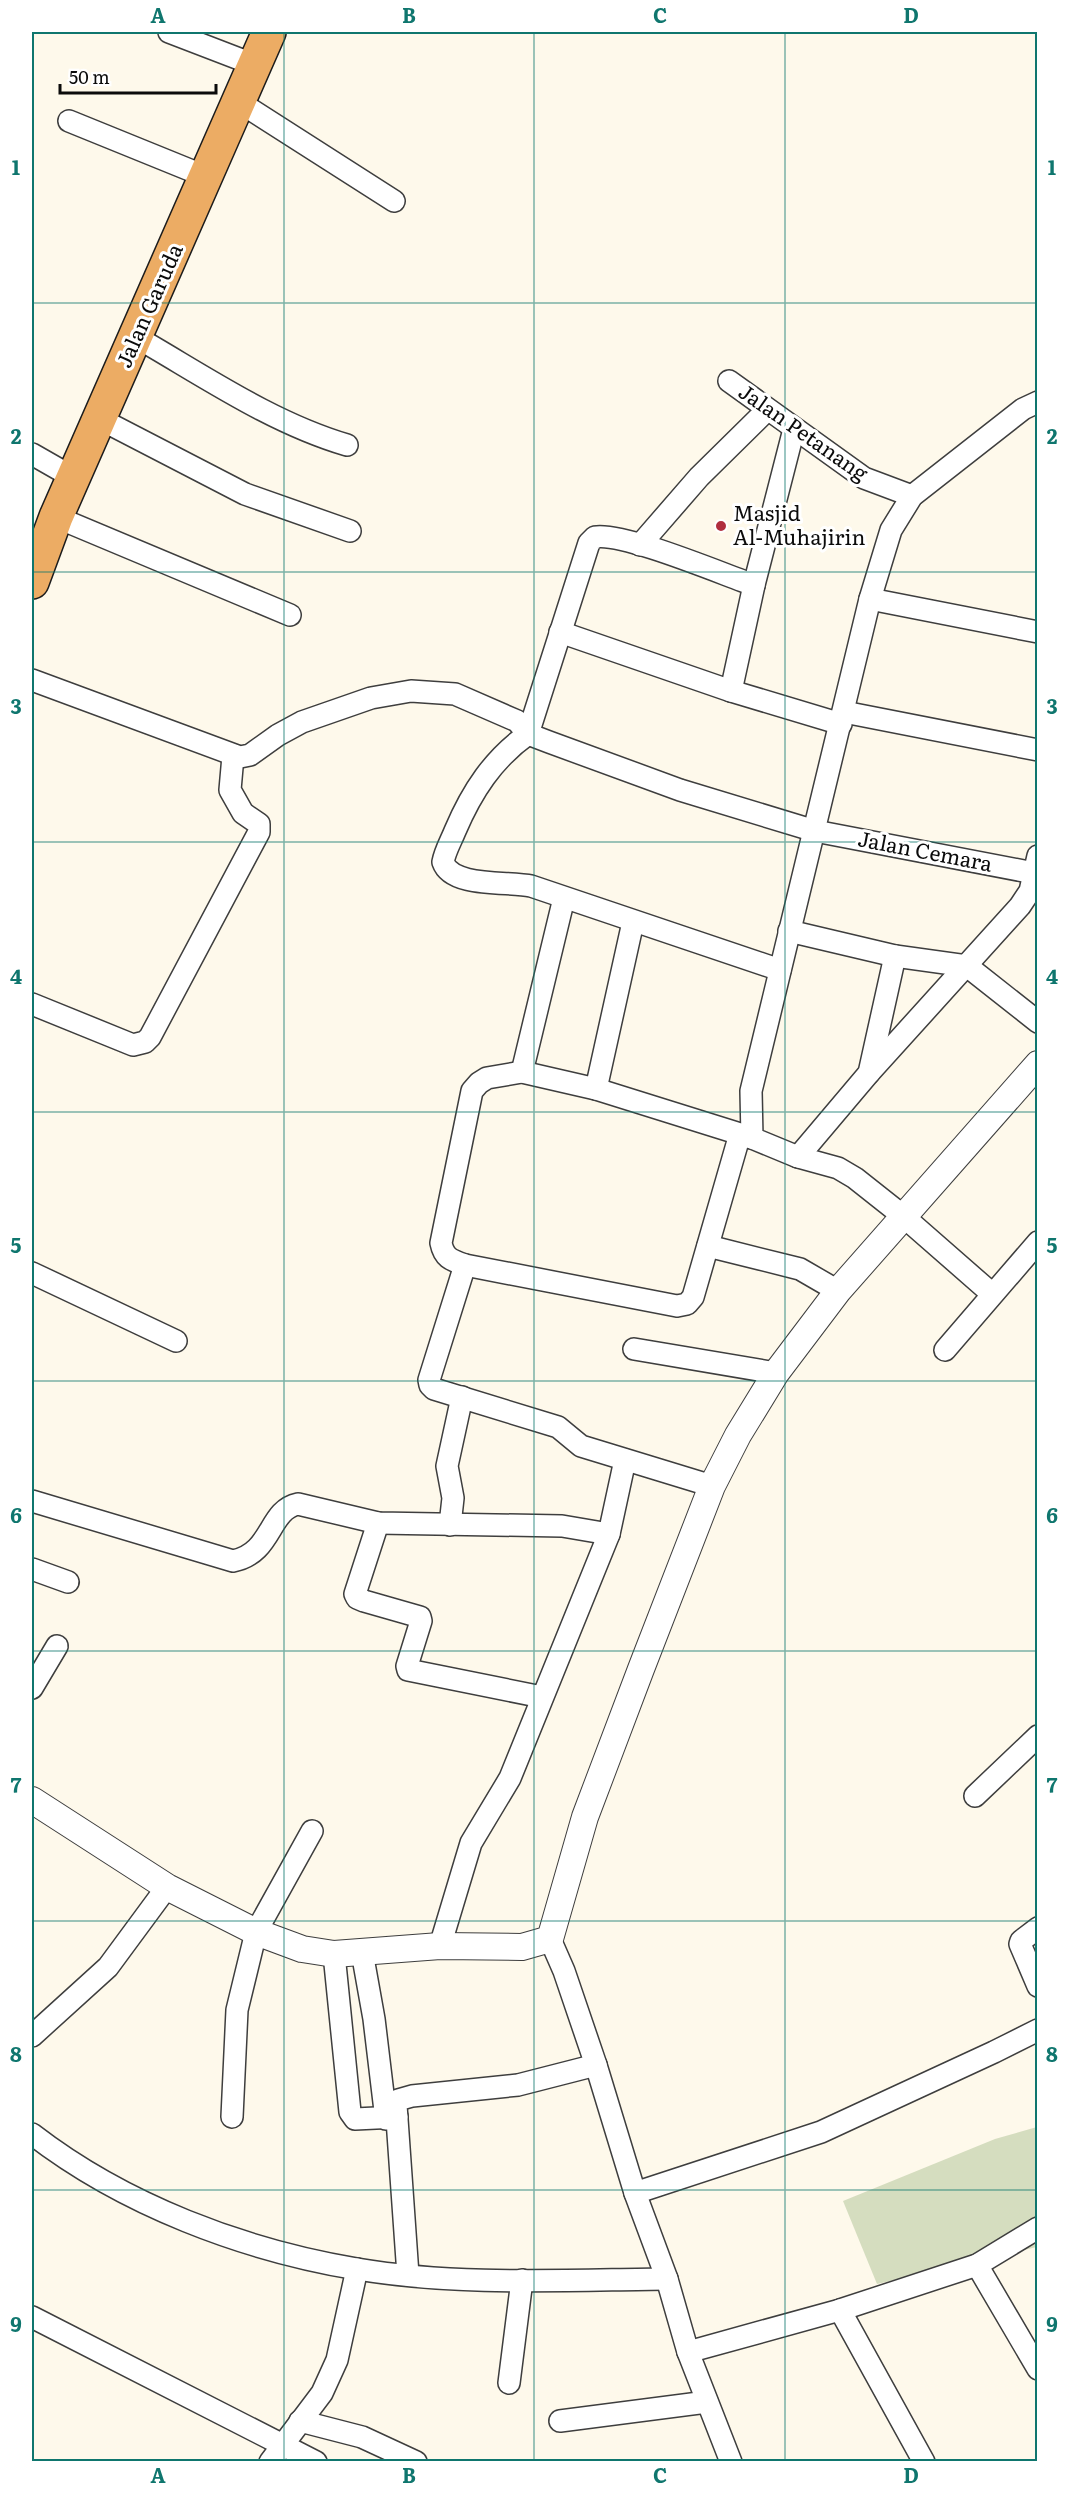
<svg xmlns="http://www.w3.org/2000/svg" width="1069" height="2493" font-family="Literata,serif">
  <style>
    .cemetery { fill: #d5ddbf }
    .lines { fill: none; stroke-linecap: round; stroke-linejoin: round }
    .minor-casing { stroke: #3e3e3e; stroke-width: 24 }
    .tertiary-casing { stroke: #3e3e3e; stroke-width: 28 }
    .trunk-casing { stroke: #1c1c1c; stroke-width: 36 }
    .minor { stroke: #fff; stroke-width: 21 }
    .tertiary { stroke: #fff; stroke-width: 26 }
    .trunk { stroke: #ecac64; stroke-width: 33 }
    .grid { fill: none; stroke: #0f766e; stroke-width: 1.5; stroke-opacity: 0.55 }
    .poi-dot { fill: #b02e3e; stroke: #fff; stroke-width: 2 }
    .labels { text-anchor: middle; stroke-width: 6; stroke-linejoin: round; paint-order: stroke }
    .street-label { font-size: 21px; fill: #0b0b0b; stroke: #fff }
    .poi-label { font-size: 21px; fill: #0b0b0b; stroke: #fff; text-anchor: start }
    .neatline { fill: none; stroke: #0f766e; stroke-width: 2 }
    .grid-label { font-size: 20px; text-anchor: middle; font-weight: bold; fill: #0f766e }
  </style>
  <rect width="100%" height="100%" fill="#fef9eb"/>
  <polygon class="cemetery" points="1037,2127 1037,2247 877,2284 843,2201 995,2139"/>
  <g class="lines">
    <defs>
      <g id="minor">
        <polyline points="169,32 255,65"/>
        <polyline points="239,102 394,201"/>
        <polyline points="69,121 207,177"/>
        <path d="M136,337C204,376 272,423 347,445"/>
        <polyline points="729,381 864,478 912,496"/>
        <polyline points="100,419 245,494 350,531"/>
        <polyline points="32,454 74,478"/>
        <polyline points="56,517 290,615"/>
        <polyline points="640,545 699,477 767,410"/>
        <path d="M754,585C722,574 623,532 595,537L589,543L528,734C493,759 472,791 455,831C451,841 445,851 443,862C452,888 509,881 531,886L780,970"/>
        <polyline points="870,599 1038,632"/>
        <polyline points="560,632 731,691 841,724"/>
        <polyline points="32,680 240,757 250,755 278,735 302,722 371,698 411,691 455,694 517,721 528,734 549,742 680,790 815,831 1034,873"/>
        <polyline points="731,691 754,585 794,429"/>
        <polyline points="844,712 1038,750"/>
        <polyline points="789,931 895,956 967,966 1038,1022"/>
        <polyline points="32,1004 133,1045 145,1042 150,1037 259,832 259,824 243,813 230,790 233,756"/>
        <polyline points="522,1072 564,898"/>
        <polyline points="869,1073 1020,906 1030,891 1038,856"/>
        <polyline points="596,1089 633,922"/>
        <path d="M740,1134L693,1297L687,1304L677,1306L465,1265C451,1260 444,1258 441,1243L472,1091L479,1083L487,1078L522,1072L596,1089L740,1134L752,1138"/>
        <polyline points="798,1157 869,1073 895,956"/>
        <polyline points="708,1246 800,1269 838,1291"/>
        <polyline points="465,1265 429,1380 430,1385 434,1389 558,1427 581,1446 712,1486"/>
        <polyline points="32,1273 176,1341"/>
        <polyline points="991,1293 903,1216 855,1178 838,1168 798,1157 752,1138 751,1091 870,599 891,530 912,496 1023,409 1038,402"/>
        <polyline points="634,1349 776,1373"/>
        <polyline points="945,1350 1038,1242"/>
        <path d="M32,1501L233,1561C273,1553 268,1510 298,1504L378,1523L562,1526L609,1534"/>
        <polyline points="378,1523 355,1594 357,1598 364,1601 420,1617 421,1621 407,1666 408,1670 542,1697"/>
        <polyline points="450,1525 453,1498 447,1466 462,1397"/>
        <polyline points="32,1569 68,1582"/>
        <polyline points="32,1688 57,1646"/>
        <polyline points="975,1796 1038,1736"/>
        <polyline points="1038,1928 1021,1941 1020,1944 1038,1986"/>
        <polyline points="550,1939 564,1971 596,2065 635,2193 667,2279 688,2352 731,2462"/>
        <polyline points="440,1946 471,1843 510,1778 609,1534 625,1460"/>
        <polyline points="362,1952 374,2019 386,2119"/>
        <polyline points="334,1954 350,2112 355,2119 397,2117"/>
        <polyline points="32,2036 108,1967 167,1887"/>
        <polyline points="232,2117 237,2010 256,1932 312,1831"/>
        <path d="M32,2134C124,2205 243,2250 357,2269C459,2286 564,2280 667,2279"/>
        <polyline points="635,2193 821,2132 994,2052 1038,2030"/>
        <polyline points="977,2265 1038,2369"/>
        <polyline points="408,2275 396,2105 398,2100 412,2096 518,2085 596,2065"/>
        <polyline points="840,2310 924,2462"/>
        <polyline points="32,2317 316,2462"/>
        <polyline points="688,2352 840,2310 977,2265 1038,2228"/>
        <polyline points="509,2383 522,2280"/>
        <polyline points="300,2421 362,2437 416,2462"/>
        <polyline points="560,2421 707,2402"/>
        <polyline points="270,2462 322,2393 337,2360 357,2269"/>
      </g>
      <polyline id="tertiary" points="32,1800 167,1887 256,1932 302,1949 334,1954 440,1946 522,1947 550,1939 585,1817 641,1669 712,1486 738,1435 776,1373 838,1291 1038,1064"/>
      <polyline id="trunk" points="32,582 56,517 269,32"/>
    </defs>
    <use href="#minor" class="minor-casing"/>
    <use href="#tertiary" class="tertiary-casing"/>
    <use href="#trunk" class="trunk-casing"/>
    <use href="#minor" class="minor"/>
    <use href="#tertiary" class="tertiary"/>
    <use href="#trunk" class="trunk"/>
  </g>
  <path class="grid" d="M284,32V2462M534,32V2462M785,32V2462M32,303H1038M32,572H1038M32,842H1038M32,1112H1038M32,1381H1038M32,1651H1038M32,1921H1038M32,2190H1038"/>
  <circle class="poi-dot" cx="721" cy="526" r="6"/>
  <g class="labels">
    <g class="street-label">
      <text transform="translate(150 306) rotate(-66)" y="7">Jalan Garuda</text>
      <text transform="translate(803 433) rotate(35)" y="7">Jalan Petanang</text>
      <text transform="translate(925 852) rotate(11)" y="7">Jalan Cemara</text>
    </g>
    <g class="poi-label">
      <text x="733" y="521">Masjid<tspan x="733" dy="24">Al-Muhajirin</tspan></text>
    </g>
  </g>
  <rect width="1069" height="2493" fill="none" stroke="#ffffff" stroke-width="66"/>
  <path d="M60 84v9h156v-9" fill="none" stroke="#0b0b0b" stroke-width="3"/>
  <text x="69" y="84" font-size="18" fill="#0b0b0b" stroke="#ffffff" stroke-width="4.5" paint-order="stroke">50 m</text>
  <rect x="33" y="33" width="1003" height="2427" class="neatline"/>
  <g class="grid-label">
    <text x="158" y="23">A</text>
    <text x="409" y="23">B</text>
    <text x="660" y="23">C</text>
    <text x="911" y="23">D</text>
    <text x="16" y="175">1</text>
    <text x="1052" y="175">1</text>
    <text x="16" y="444">2</text>
    <text x="1052" y="444">2</text>
    <text x="16" y="714">3</text>
    <text x="1052" y="714">3</text>
    <text x="16" y="984">4</text>
    <text x="1052" y="984">4</text>
    <text x="16" y="1253">5</text>
    <text x="1052" y="1253">5</text>
    <text x="16" y="1523">6</text>
    <text x="1052" y="1523">6</text>
    <text x="16" y="1793">7</text>
    <text x="1052" y="1793">7</text>
    <text x="16" y="2062">8</text>
    <text x="1052" y="2062">8</text>
    <text x="16" y="2332">9</text>
    <text x="1052" y="2332">9</text>
    <text x="158" y="2483">A</text>
    <text x="409" y="2483">B</text>
    <text x="660" y="2483">C</text>
    <text x="911" y="2483">D</text>
  </g>
</svg>
